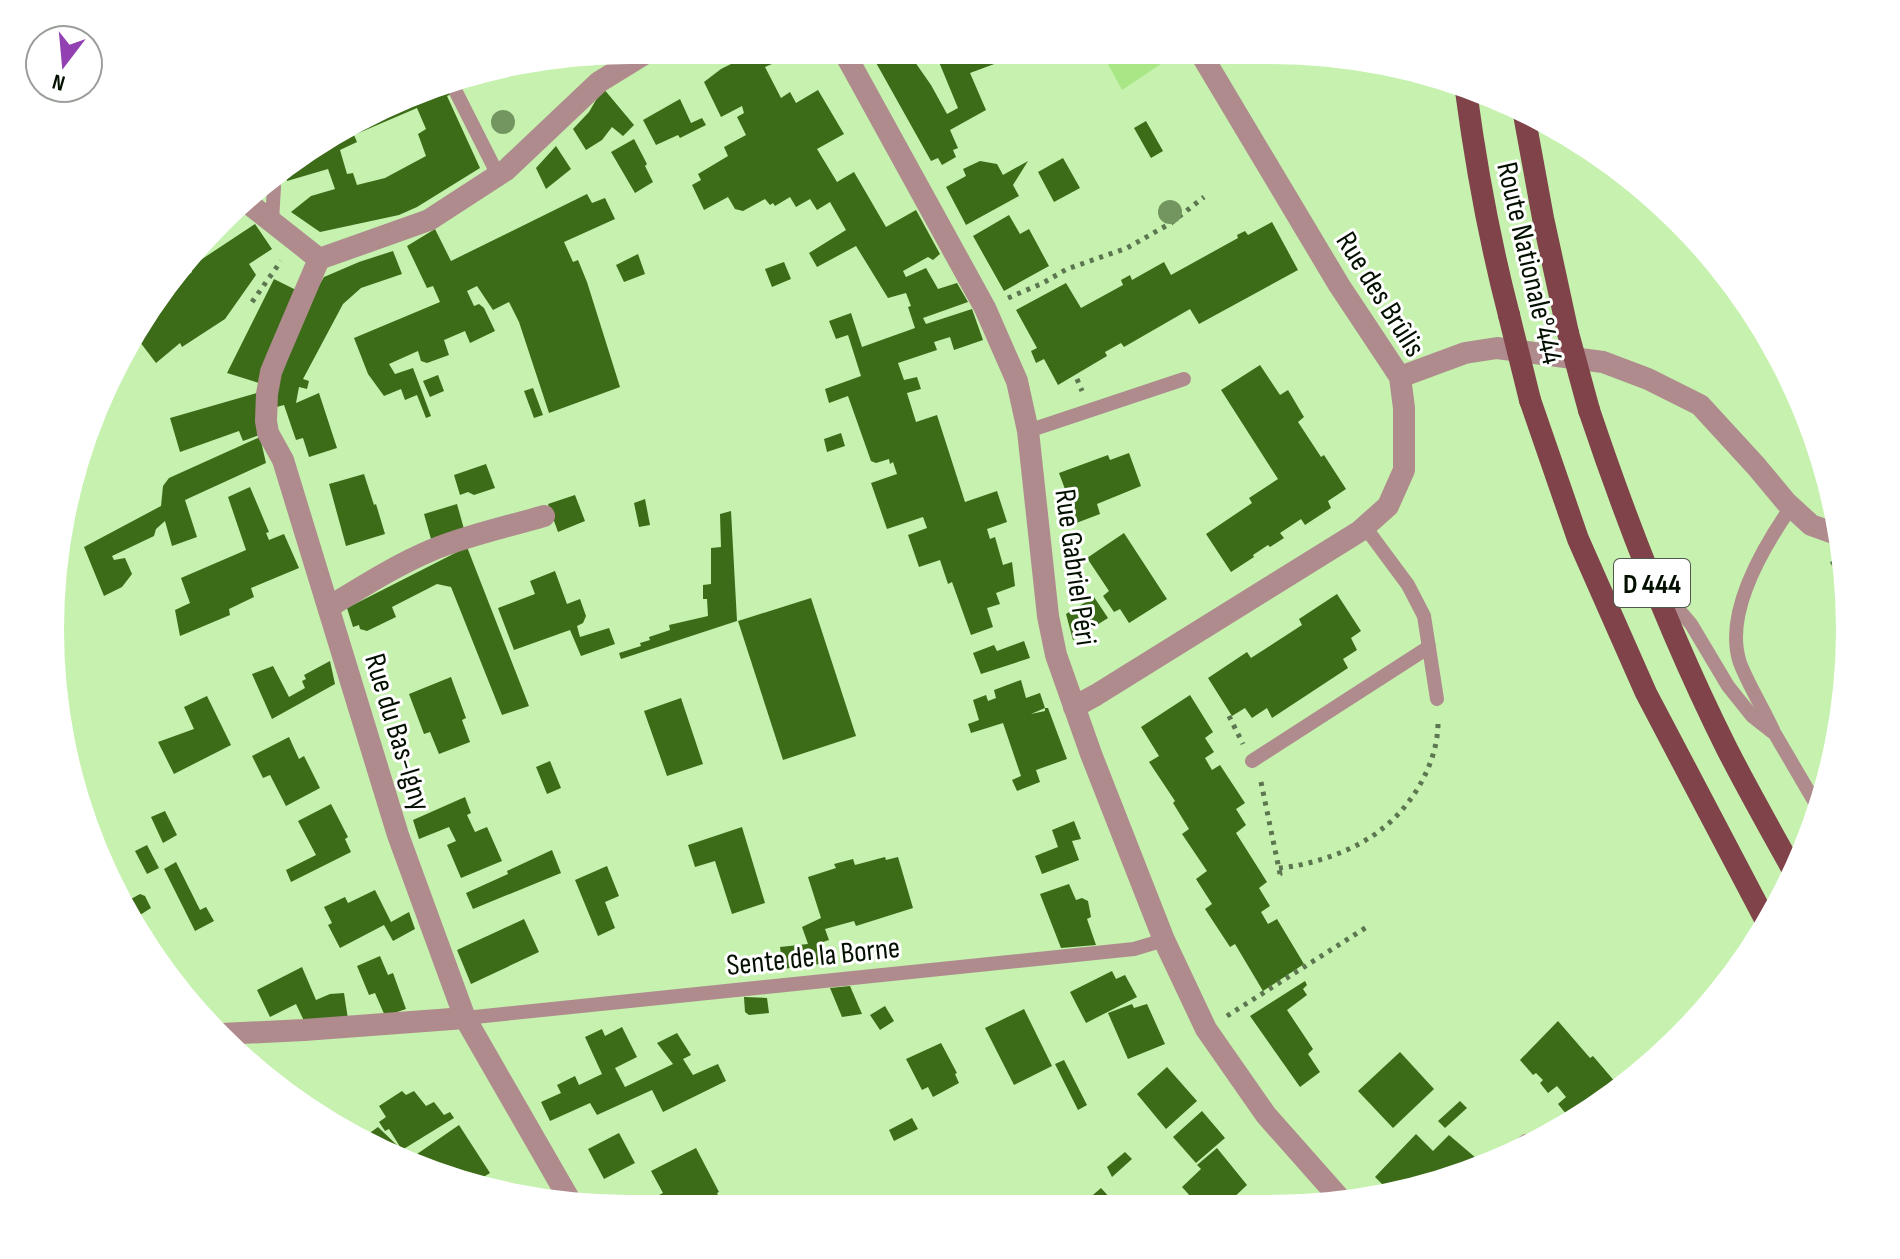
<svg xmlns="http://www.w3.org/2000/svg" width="1900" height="1259" font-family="'Sofia Sans Condensed',sans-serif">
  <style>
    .green { fill: #a9e685 }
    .building { fill: #3c6c18; fill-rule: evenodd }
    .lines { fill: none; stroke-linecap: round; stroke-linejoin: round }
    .path { stroke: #5c7650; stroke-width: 5; stroke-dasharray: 4 6; stroke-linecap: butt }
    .service { stroke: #af8b8d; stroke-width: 14 }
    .minor { stroke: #af8b8d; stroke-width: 22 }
    .tertiary { stroke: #af8b8d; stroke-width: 22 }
    .primary { stroke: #804349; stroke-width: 22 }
    .primary-bridge { stroke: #804349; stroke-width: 22 }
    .tree { fill: #73955f }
    .labels { text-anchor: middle; stroke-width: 6; stroke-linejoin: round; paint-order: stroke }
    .shield { fill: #fff; stroke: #4f584c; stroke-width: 2 }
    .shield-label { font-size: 28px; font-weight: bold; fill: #031000 }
    .street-label { font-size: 30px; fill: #031000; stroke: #fff }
  </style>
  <rect width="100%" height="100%" fill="#c6f1af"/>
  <polygon class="green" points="1102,53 1175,54 1176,54 1122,90"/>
  <g class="building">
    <polygon points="753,51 802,51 765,67 781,98 790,92 796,103 818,90 844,134 817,149 837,182 854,172 886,227 916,210 940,254 933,260 928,257 903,271 906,277 926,268 938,289 957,283 968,302 923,318 926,324 972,309 983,340 954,350 950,337 934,342 937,350 898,363 904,380 917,377 921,389 907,393 916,422 937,415 965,502 997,491 1007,522 987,529 990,539 995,537 1003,565 1012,562 1015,586 996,593 1000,604 987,608 993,627 971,635 952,582 948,584 940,560 919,567 908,535 927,528 923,517 887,529 871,483 897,474 893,462 890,464 889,459 876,463 871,461 848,396 829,403 825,389 861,376 848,335 836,339 829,321 851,313 862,347 915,328 908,307 911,306 906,293 888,298 856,246 817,267 809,253 846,230 830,202 817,210 810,199 796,207 790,197 775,206 773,203 770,205 765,199 743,211 735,209 728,197 704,210 692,185 701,180 698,174 728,156 724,147 746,135 737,117 744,113 742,106 721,117 704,82 721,69 753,53"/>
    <polygon points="870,52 908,52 931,85 947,114 958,108 939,62 957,52 988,53 997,63 970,73 986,110 950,130 958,148 953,150 956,157 942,165 938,158 931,161"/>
    <path d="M497,72L447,96L480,168L417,207L399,215L320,232L291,212L311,196L335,189L328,169L287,181L284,169L307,148L444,81ZM417,108L426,129L418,134L426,156L385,178L357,185L353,173L347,174L340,150L357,142L354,135Z"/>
    <polygon points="603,88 634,125 623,136 612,127 602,140 586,150 573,129 589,112"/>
    <polygon points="680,99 691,123 702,118 706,125 680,138 678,135 656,145 643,120"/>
    <polygon points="1146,121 1163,151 1151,158 1134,128"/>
    <polygon points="634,139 647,164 645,166 653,182 635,193 611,152"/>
    <polygon points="556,146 571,169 546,189 536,168"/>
    <polygon points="1063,158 1080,188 1054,202 1038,172"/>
    <polygon points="980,161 997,164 1003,175 1028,161 1013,185 1019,196 966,225 946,187 966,176 963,169"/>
    <polygon points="587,194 592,203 605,198 615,219 564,242 573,262 578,260 587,282 620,387 549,413 519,322 509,302 493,310 477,286 467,291 474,306 479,304 484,308 495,331 470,343 465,331 444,340 449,355 427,363 421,361 418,351 389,364 395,374 413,368 431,416 426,418 417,395 405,400 401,389 384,396 368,374 354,338 440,302 433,286 427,288 407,246 435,229 451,261"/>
    <polygon points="1009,215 1020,234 1029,229 1049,266 1004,291 973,236"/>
    <polygon points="1272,222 1298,270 1199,324 1190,309 1124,347 1121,343 1105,352 1107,356 1058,385 1044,359 1036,363 1031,351 1037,348 1016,310 1066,283 1081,308 1123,285 1121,280 1130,275 1132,280 1164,262 1171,275 1238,238 1237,235 1245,231 1248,235"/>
    <polygon points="255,224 272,249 249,264 256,275 225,319 182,347 180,343 156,363 140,342 126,353 146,318 158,308 155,302 163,288 166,294 192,272 190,267"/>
    <polygon points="393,251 402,274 361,288 343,304 303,379 309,381 307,389 299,387 296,403 319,393 337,448 309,457 303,438 296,440 284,405 273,408 286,352 308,304 324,277 359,262"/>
    <polygon points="638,254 645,274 624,282 616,265"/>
    <polygon points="784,262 791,279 772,287 765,269"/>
    <polygon points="274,279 298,291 259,383 227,373"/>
    <polygon points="1260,365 1280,395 1288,390 1304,417 1298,422 1321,457 1324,455 1346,489 1328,501 1331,508 1305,525 1301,519 1280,533 1284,538 1270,547 1268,545 1253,555 1254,557 1231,572 1206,534 1252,503 1249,498 1278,479 1221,390"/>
    <polygon points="438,375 444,391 430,397 423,381"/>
    <polygon points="533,388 543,415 534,418 524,391"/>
    <polygon points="257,393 259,435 243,441 239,431 180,452 170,418"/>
    <polygon points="841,433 845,446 827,452 824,439"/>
    <polygon points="260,437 266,463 185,500 197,537 172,546 165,521 156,529 154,536 112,556 114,560 125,558 132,574 122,587 104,596 84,547 161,506 163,486 169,478"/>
    <polygon points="1129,453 1141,486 1097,504 1100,514 1071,525 1063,502 1069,500 1059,473 1108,455 1110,460"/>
    <polygon points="486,464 495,488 474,495 468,492 460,495 454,475"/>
    <polygon points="364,474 374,505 376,504 385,534 346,546 329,484"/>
    <polygon points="250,487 269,532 266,533 269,540 284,534 299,568 251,588 254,597 229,609 230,615 180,636 175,610 190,603 181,578 246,550 228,497"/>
    <polygon points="575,495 585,521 558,532 548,504"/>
    <polygon points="645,499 650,525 639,527 634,503"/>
    <polygon points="457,504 464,529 431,539 424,514"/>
    <polygon points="731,511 737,621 621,659 619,653 641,646 640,643 650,640 649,637 670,630 669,625 708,616 707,599 703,599 703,585 711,584 711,548 721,547 720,514"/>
    <polygon points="1124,533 1167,599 1129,623 1120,609 1114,612 1103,596 1109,591 1087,558"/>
    <polygon points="467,547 529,706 502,715 451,587 437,584 392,607 396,617 367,631 360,629 359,625 353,627 347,608"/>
    <polygon points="555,571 567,604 580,599 586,616 583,623 577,626 580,637 609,628 615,644 581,656 570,630 514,650 498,608 535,594 530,581"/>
    <polygon points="1337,594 1361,631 1351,638 1357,650 1343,659 1348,668 1272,718 1267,708 1252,718 1245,708 1232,716 1208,678 1247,652 1251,658 1302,625 1299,619"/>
    <polygon points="1094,597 1108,618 1073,640 1066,614"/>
    <polygon points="811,598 856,736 783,760 738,621"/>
    <polygon points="1024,641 1030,658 981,674 973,653 994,645 997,651"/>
    <polygon points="330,661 335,684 272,719 252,674 273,666 289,697 305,688 302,681 306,679 304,675"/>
    <polygon points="451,677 466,718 462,720 470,742 439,754 430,732 424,734 409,694"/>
    <polygon points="1021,680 1026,698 1040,693 1045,708 1031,714 1045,711 1045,708 1048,708 1067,759 1036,770 1040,782 1017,791 1012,780 1021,776 1003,723 971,733 968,724 979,720 973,700 986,695 988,701 996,698 994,690"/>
    <polygon points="1190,695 1213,732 1205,738 1214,752 1205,758 1212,770 1220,765 1245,803 1236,809 1246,825 1236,833 1267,882 1259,888 1270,906 1261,912 1268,924 1277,919 1304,964 1263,991 1235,944 1230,947 1205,909 1212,904 1196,879 1207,871 1182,834 1189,829 1173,803 1175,801 1149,762 1159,756 1141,727"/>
    <polygon points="207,696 231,745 174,774 158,742 194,729 184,707"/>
    <polygon points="681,698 703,764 667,776 644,711"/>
    <polygon points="289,737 299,759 304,756 320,788 286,806 270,775 263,778 252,756"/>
    <polygon points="550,761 561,788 547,794 536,767"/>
    <polygon points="465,797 471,813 467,815 475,832 487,827 502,861 461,878 447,845 456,841 449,827 419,839 413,820"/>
    <polygon points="331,804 348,837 345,839 351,852 291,882 286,870 316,855 298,821"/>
    <polygon points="165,811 177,835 163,843 151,817"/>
    <polygon points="1074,821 1081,839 1072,841 1079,860 1042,874 1035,856 1058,847 1052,830"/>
    <polygon points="742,827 765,903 732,914 715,861 695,867 688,845"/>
    <polygon points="147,845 159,868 147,874 135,851"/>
    <polygon points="552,850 561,873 473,909 466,893 508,874 507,871"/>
    <polygon points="885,857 886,860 898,857 913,908 856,926 854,921 825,929 829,940 823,942 826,963 783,969 780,947 808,944 802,927 821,918 808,877 836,868 834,864 853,859 855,865"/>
    <polygon points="176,862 200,910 206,907 214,921 195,931 164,869"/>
    <polygon points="607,866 619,896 605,902 615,928 598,936 575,880"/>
    <polygon points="1069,884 1076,900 1082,898 1088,901 1091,917 1087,919 1096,945 1061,948 1040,894"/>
    <polygon points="375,890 391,922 409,912 415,929 393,941 384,925 340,948 328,925 332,923 324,907 345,897 348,903"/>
    <polygon points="140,894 145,896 151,908 140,915 159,950 154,952 127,919 122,904"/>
    <polygon points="524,919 539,952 471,984 457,950"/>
    <polygon points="380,956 388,975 393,973 406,1009 385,1016 375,993 369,995 357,966"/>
    <polygon points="302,967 316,1000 330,994 344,993 348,1019 305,1023 296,1004 270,1017 257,990"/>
    <polygon points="1112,971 1116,979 1125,975 1137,997 1086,1023 1070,992"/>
    <polygon points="1305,981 1307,985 1303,989 1307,995 1287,1010 1313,1049 1308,1054 1320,1072 1300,1087 1250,1016"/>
    <polygon points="850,986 862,1014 842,1017 830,988"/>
    <polygon points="744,997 767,998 769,1013 749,1015 745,1012"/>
    <polygon points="1132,1004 1134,1008 1147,1004 1165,1044 1128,1059 1108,1013"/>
    <polygon points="885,1006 894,1021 880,1030 870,1015"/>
    <polygon points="1024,1009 1052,1066 1014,1085 985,1028"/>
    <polygon points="1558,1021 1590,1058 1593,1056 1622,1090 1576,1119 1570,1112 1567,1115 1558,1104 1566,1097 1557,1086 1548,1093 1540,1083 1543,1080 1536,1073 1533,1075 1520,1060"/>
    <polygon points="622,1027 637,1057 615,1068 625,1087 673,1064 657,1043 677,1033 691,1055 683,1059 693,1075 718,1064 726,1081 663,1112 652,1090 597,1115 590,1103 550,1121 541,1102 561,1093 557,1085 575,1076 579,1085 602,1074 585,1037 602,1029 605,1036"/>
    <polygon points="941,1043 957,1073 955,1074 959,1083 933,1097 928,1087 922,1090 906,1059"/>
    <polygon points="1400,1052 1434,1089 1393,1128 1358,1091"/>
    <polygon points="1064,1060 1087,1105 1078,1110 1055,1064"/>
    <polygon points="1167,1067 1197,1101 1166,1129 1137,1094"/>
    <polygon points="402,1091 406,1095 414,1091 426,1106 434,1102 444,1115 450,1112 454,1118 402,1150 389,1129 385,1131 379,1122 386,1117 379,1106"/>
    <polygon points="1460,1101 1467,1108 1445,1128 1438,1121"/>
    <polygon points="1202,1111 1225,1138 1196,1163 1173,1137"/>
    <polygon points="912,1118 918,1129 894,1141 889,1130"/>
    <polygon points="459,1125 490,1173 477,1181 437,1169 435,1166 432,1167 424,1165 417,1154"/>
    <polygon points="378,1127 402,1150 404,1159 374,1149 360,1140"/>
    <polygon points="619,1133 635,1163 604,1179 588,1149"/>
    <polygon points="1416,1134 1433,1151 1449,1135 1483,1164 1479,1167 1420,1189 1392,1194 1375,1177"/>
    <polygon points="696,1148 719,1192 717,1193 723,1205 656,1204 653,1198 663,1193 651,1171"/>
    <polygon points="1217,1148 1247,1185 1228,1203 1224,1198 1214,1207 1200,1207 1182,1187 1201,1169 1197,1165"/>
    <polygon points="1125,1152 1132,1159 1112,1177 1107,1167"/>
    <polygon points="1101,1188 1111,1199 1102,1207 1079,1207"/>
  </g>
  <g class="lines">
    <g class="path">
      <polyline points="1008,298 1043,283 1067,269 1127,248 1171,223 1204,197"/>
      <polyline points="252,302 281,261"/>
      <polyline points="1077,379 1082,391"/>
      <polyline points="1832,561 1848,587"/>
      <polyline points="1229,716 1243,744"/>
      <polyline points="1261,782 1280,874 1275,877"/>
      <path d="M1279,868C1313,865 1357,850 1383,828C1414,804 1439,760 1438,720"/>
      <polyline points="1227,1016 1370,925"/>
    </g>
    <g class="service">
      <polyline points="456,92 498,175"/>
      <polyline points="272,221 274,187 273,180"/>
      <polyline points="1028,431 1184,379"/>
      <polyline points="1365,527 1408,585 1424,616 1437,699"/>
      <polyline points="1661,589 1691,624 1728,686 1752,716 1775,734 1820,811"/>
      <path d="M1773,730C1763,708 1749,686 1740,663C1723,613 1764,546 1791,507"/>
      <polyline points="1252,761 1429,647"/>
      <polyline points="465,1018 1134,949 1164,940"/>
    </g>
    <g class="minor">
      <polyline points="248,203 319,259"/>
      <polyline points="319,259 278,355 271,372 267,394 266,421 268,433 283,460 398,835 465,1018 572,1204"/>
      <polyline points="319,259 429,220 506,170 599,82 651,50"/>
      <polyline points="1400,377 1465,353 1497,348 1603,362 1648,379 1700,405 1756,466 1786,502 1811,525 1839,535"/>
      <path d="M329,607C362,587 396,565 432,550C468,535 507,527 544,516"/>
      <polyline points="1074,707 1096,695 1360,531 1388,506 1404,470 1404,408 1400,377 1339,285 1201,54"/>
      <polyline points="221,1034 304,1030 465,1018"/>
      <polyline points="1519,1152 1527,1145 1531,1147"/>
    </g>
    <polyline class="tertiary" points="844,52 985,308 1017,381 1028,431 1048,616 1056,655 1091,754 1164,940 1206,1029 1266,1115 1343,1202"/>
    <g class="primary">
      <path d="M1466,91C1476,166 1490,242 1509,315"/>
      <polyline points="1523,109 1543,218 1568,333"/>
      <polyline points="1530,400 1578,539 1646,693 1768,925"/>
      <path d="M1589,410C1628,526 1672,639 1727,749C1748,790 1771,831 1794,872"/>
    </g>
    <g class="primary-bridge">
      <polyline points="1509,315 1530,400"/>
      <polyline points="1568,333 1589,410"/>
    </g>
  </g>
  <g class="tree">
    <circle cx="503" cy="122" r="12"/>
    <circle cx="1170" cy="212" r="12"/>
  </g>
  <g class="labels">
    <rect class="shield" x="1614" y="559" width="76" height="48" rx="6"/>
    <g class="shield-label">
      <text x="1652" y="593">D 444</text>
    </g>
    <g class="street-label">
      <text transform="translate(1530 263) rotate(77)" y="10">Route Nationale°444</text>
      <text transform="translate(1381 294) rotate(58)" y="10">Rue des Brûlis</text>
      <text transform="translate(1076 567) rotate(82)" y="10">Rue Gabriel Péri</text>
      <text transform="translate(398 732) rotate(73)" y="10">Rue du Bas-Igny</text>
      <text transform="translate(813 956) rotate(-6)" y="10">Sente de la Borne</text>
    </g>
  </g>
  <path d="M0 0H1900V1259H0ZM629 64H1271A565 565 0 0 1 1836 629V630A565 565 0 0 1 1271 1195H629A565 565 0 0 1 64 630V629A565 565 0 0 1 629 64Z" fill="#fff" fill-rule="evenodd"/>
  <g transform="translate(64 64) rotate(196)"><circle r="38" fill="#ffffff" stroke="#9a9f99" stroke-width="2"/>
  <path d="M0-6L14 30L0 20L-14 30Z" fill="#9141b1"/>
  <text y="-12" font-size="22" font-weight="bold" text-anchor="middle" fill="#031000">N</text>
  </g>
</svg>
